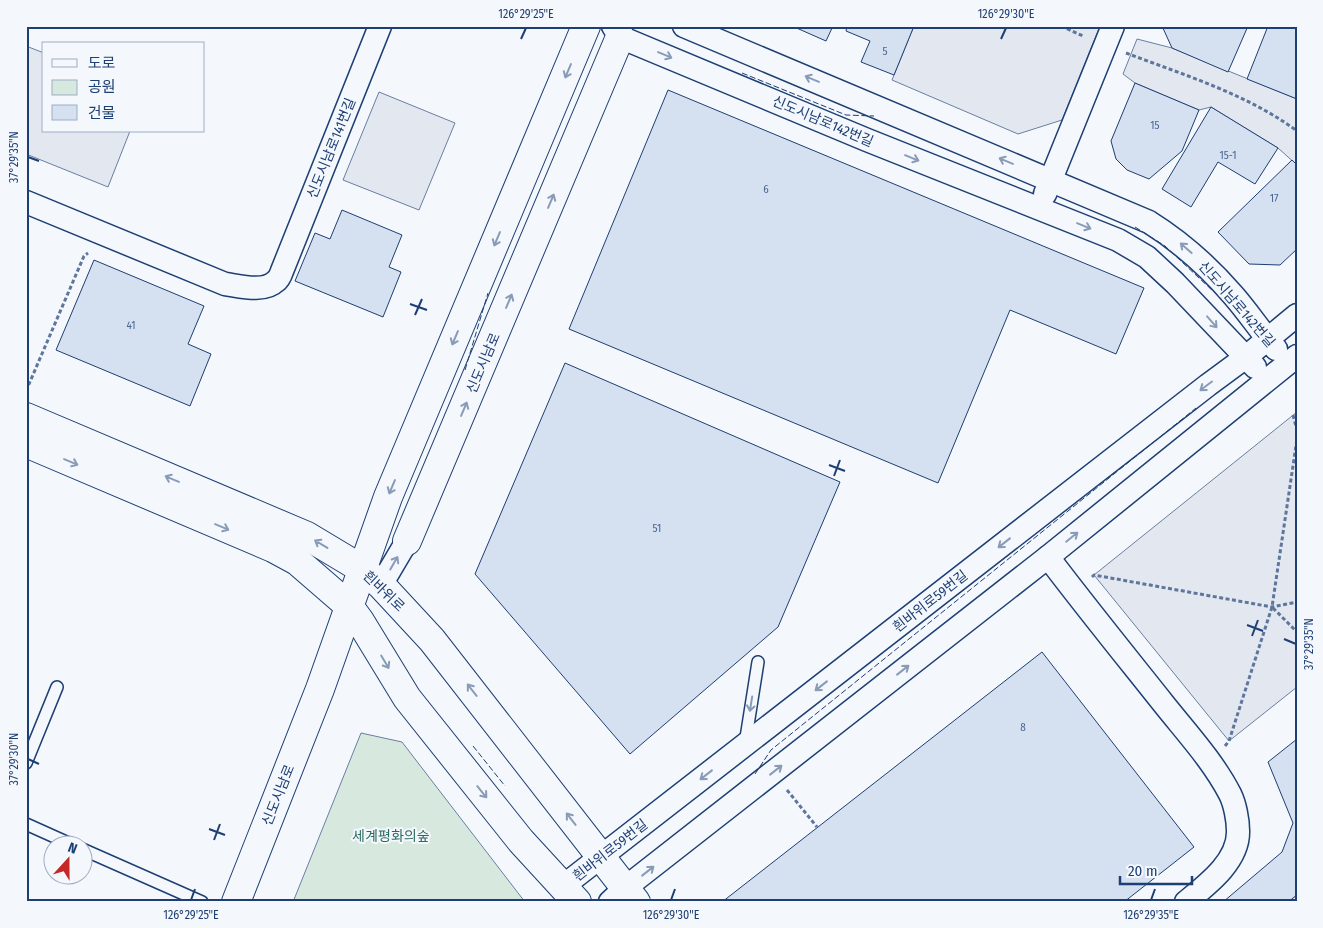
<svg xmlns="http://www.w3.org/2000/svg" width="1323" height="928" font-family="'Fira Sans Condensed','Noto Sans KR',sans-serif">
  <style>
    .green { fill: #d7e8df; stroke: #687fa3 }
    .parking { fill: #e3e8f0; stroke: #687fa3 }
    .building { fill: #d5e0f0; stroke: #1d3f73 }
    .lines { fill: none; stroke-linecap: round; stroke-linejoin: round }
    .lane-casing { stroke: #1d3f73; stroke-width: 14 }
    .street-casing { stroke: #1d3f73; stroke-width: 25 }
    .secondary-casing { stroke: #1d3f73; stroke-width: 30 }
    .path { stroke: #5e769c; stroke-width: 3; stroke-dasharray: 4 2.5; stroke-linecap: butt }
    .lane { stroke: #f4f7fb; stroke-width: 11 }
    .street { stroke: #f4f7fb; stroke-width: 22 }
    .secondary { stroke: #f4f7fb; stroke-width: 28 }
    .rail-casing { stroke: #1d3f73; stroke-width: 5.5 }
    .rail { stroke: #f4f7fb; stroke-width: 4; stroke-dasharray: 11; stroke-linecap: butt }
    .fence { stroke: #1d3f73; stroke-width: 1; stroke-dasharray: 6 2.5; stroke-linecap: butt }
    .oneway { stroke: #889bb7 }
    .ticks { fill: none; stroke: #1d3f73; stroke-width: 2 }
    .labels { text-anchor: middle; stroke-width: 4; stroke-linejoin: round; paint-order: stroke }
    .number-label { font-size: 11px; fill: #4b6792 }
    .street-label { font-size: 14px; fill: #1d3f73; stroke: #f4f7fb }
    .park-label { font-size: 14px; fill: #2c6c60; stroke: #f4f7fb }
    .neatline { fill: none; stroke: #1d3f73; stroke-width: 2 }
    .ticks-label { font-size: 12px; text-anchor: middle; fill: #1d3f73 }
  </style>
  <rect width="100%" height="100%" fill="#f4f7fb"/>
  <polygon class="green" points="361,733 402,742 525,902 293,902"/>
  <g class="parking">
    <polygon points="914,26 1100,26 1062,120 1018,134 892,80"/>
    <polygon points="1137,39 1172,48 1297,99 1297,165 1278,148 1211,107 1199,110 1135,83 1123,74"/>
    <polygon points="26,46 44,53 44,131 130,131 108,187 26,154"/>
    <polygon points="379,92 455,123 419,210 343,180"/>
    <polygon points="1297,412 1297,687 1229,741 1094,575"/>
  </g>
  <g class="building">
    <polygon points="792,26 833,26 826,41"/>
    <polygon points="847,26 914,26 894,75 861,62 870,41 846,31"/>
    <polygon points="1162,26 1248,26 1228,72 1172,48"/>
    <polygon points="1268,26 1297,26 1297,99 1247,79"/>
    <polygon points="1135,83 1199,110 1182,151 1149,179 1127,170 1116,159 1111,141"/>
    <polygon points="668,90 1144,288 1116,354 1010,310 938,483 569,329"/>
    <polygon points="1211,107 1278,148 1255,184 1218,162 1191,207 1162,189"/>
    <polygon points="1292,160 1297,165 1297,249 1280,265 1249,264 1218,232"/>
    <polygon points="342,210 402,235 389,267 401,272 383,317 295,281 315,233 330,239"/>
    <polygon points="94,260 204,306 188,344 211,354 190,406 56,350"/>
    <polygon points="565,363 840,482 778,627 630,754 475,574"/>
    <polygon points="1042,652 1194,847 1124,902 722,902"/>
    <polygon points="1297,739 1297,902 1223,902 1282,852 1293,823 1268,762"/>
  </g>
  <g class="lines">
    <defs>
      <g id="lane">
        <polyline points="745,744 758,662"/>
        <polyline points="26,763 57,687"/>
        <polyline points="26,824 75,846"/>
        <polyline points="82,849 202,902"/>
      </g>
      <g id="street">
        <polyline points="613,26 620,37 867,140 1118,240 1147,257 1175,283 1255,367"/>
        <path d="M684,26L1149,222C1181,242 1208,266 1233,295C1248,312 1261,332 1276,349"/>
        <polyline points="1045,194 1113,26"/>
        <path d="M26,202L225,284C240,286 264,293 276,281C279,279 281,274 282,271L380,26"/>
        <path d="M1048,557C1085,606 1124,654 1163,703C1186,732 1213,761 1230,794C1235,804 1238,820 1238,831C1239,861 1207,885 1186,902"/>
        <polyline points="381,585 407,541"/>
        <polyline points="562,887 1208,385 1246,357 1297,315"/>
        <polyline points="610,902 625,888 1048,557 1297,356"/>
      </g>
      <g id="secondary">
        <polyline points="26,417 307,536 362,569 381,585 432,640 636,902"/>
        <polyline points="26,443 273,548 297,561 349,606 360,621 407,698 521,841 577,902"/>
        <polyline points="407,541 620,37"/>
        <polyline points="236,902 320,689 388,497 586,26"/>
      </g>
    </defs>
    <use href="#lane" class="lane-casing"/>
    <use href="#street" class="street-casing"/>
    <use href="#secondary" class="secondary-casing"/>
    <g class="path">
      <polyline points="1061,26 1083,36"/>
      <path d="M1126,53C1184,75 1247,94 1297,131"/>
      <polyline points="26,391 84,256 88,253"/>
      <polyline points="1293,415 1297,430"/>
      <polyline points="1092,577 1094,575 1272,607 1297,602"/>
      <polyline points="1273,608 1297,632"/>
      <polyline points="1225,746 1229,741 1272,607 1297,439"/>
      <polyline points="787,790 817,827"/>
    </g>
    <use href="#lane" class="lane"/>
    <use href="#street" class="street"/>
    <use href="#secondary" class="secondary"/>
    <defs>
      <polyline id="rail" points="1292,902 1297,898"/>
    </defs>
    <use href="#rail" class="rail-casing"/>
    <use href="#rail" class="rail"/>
    <g class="fence">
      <polyline points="742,73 846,115 874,116"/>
      <polyline points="1135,227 1165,246 1215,293"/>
      <polyline points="465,370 488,293"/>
      <polyline points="473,746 505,786"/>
      <polyline points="755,774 771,750 1196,408"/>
    </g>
  </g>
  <defs><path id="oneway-shaft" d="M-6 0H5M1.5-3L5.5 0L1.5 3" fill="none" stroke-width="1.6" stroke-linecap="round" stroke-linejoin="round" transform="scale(1.25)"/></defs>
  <g class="oneway">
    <use href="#oneway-shaft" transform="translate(665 55) rotate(23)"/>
    <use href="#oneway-shaft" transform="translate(568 71) rotate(113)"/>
    <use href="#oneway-shaft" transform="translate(812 79) rotate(-157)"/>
    <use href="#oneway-shaft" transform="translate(912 158) rotate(22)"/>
    <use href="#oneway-shaft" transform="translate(1006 161) rotate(-157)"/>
    <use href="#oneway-shaft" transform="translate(551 201) rotate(-67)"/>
    <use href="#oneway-shaft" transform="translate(1084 226) rotate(22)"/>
    <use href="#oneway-shaft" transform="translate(497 239) rotate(113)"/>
    <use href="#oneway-shaft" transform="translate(1186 248) rotate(-139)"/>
    <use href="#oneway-shaft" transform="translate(509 301) rotate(-67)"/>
    <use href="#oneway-shaft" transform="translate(1212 322) rotate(49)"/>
    <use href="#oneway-shaft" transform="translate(455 338) rotate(113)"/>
    <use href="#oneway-shaft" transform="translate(1206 386) rotate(143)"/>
    <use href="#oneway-shaft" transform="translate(464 409) rotate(-67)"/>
    <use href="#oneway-shaft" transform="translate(71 462) rotate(23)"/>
    <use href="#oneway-shaft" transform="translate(172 479) rotate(-157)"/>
    <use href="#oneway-shaft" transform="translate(392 487) rotate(113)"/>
    <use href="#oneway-shaft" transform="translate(222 527) rotate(23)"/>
    <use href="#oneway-shaft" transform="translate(1072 537) rotate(-39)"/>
    <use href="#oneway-shaft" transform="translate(1004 543) rotate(142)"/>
    <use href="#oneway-shaft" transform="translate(321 544) rotate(-149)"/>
    <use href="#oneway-shaft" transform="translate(394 563) rotate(-60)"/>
    <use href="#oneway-shaft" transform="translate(385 662) rotate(59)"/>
    <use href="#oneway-shaft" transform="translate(903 670) rotate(-38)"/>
    <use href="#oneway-shaft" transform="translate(821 686) rotate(142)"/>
    <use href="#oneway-shaft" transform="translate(472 690) rotate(-128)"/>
    <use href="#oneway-shaft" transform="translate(751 704) rotate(99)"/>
    <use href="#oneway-shaft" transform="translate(776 770) rotate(-38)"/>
    <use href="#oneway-shaft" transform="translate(706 775) rotate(142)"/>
    <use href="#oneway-shaft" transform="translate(482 792) rotate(51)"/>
    <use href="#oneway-shaft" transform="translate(571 819) rotate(-128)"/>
    <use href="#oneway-shaft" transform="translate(648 871) rotate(-38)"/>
  </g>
  <path class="ticks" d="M521,39L526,28M1001,39L1006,28M28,157L39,161M410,304L427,310M415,315L422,299M829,465L845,471M834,476L840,460M1247,625L1263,631M1252,636L1258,620M1284,639L1296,644M28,759L39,764M209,829L225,835M214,840L220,824M191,900L195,889M671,900L675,889M1151,900L1155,889"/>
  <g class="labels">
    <g class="number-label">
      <text x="885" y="55">5</text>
      <text x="1155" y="129">15</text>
      <text x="1228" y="159">15-1</text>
      <text x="766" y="193">6</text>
      <text x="1274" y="202">17</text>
      <text x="131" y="329">41</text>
      <text x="657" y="532">51</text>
      <text x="1023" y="731">8</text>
    </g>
    <g class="street-label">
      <text transform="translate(823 121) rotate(23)" y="5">신도시남로142번길</text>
      <text transform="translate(331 148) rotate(-68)" y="5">신도시남로141번길</text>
      <text transform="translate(1237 304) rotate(49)" y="5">신도시남로142번길</text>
      <text transform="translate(483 363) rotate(-67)" y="5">신도시남로</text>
      <text transform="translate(384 591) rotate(44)" y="5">흰바위로</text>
      <text transform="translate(930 601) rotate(-38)" y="5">흰바위로59번길</text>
      <text transform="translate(278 795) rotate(-68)" y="5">신도시남로</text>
      <text transform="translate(610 850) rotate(-38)" y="5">흰바위로59번길</text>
    </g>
    <g class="park-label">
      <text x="391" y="841">세계평화의숲</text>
    </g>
  </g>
  <rect width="1323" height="928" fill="none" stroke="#f4f7fb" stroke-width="55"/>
  <rect x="42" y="42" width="162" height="90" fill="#f4f7fb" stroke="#9eadc5"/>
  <rect x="52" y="59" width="25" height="8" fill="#f4f7fb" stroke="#9eadc5"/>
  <text x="88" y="68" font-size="15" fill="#1d3f73">도로</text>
  <rect x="52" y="80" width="25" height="15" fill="#d7e8df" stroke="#9eadc5"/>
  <text x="88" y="92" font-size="15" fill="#1d3f73">공원</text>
  <rect x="52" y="105" width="25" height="15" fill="#d5e0f0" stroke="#9eadc5"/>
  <text x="88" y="118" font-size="15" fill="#1d3f73">건물</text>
  <g transform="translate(68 860) rotate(21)"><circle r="24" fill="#f4f7fb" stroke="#9eadc5"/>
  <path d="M0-4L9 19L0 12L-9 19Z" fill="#c62828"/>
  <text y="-8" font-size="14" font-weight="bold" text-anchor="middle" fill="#1d3f73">N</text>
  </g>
  <path d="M1120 876v8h72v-8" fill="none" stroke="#1d3f73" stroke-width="2.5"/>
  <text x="1128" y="876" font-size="15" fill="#1d3f73" stroke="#f4f7fb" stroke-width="4" paint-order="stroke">20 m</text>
  <rect x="28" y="28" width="1268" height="872" class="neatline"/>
  <g class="ticks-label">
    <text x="526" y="18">126°29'25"E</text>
    <text x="1006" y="18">126°29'30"E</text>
    <text transform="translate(14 157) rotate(-90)" y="4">37°29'35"N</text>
    <text transform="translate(1309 644) rotate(-90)" y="4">37°29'35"N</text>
    <text transform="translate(14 759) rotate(-90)" y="4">37°29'30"N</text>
    <text x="191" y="919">126°29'25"E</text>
    <text x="671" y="919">126°29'30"E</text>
    <text x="1151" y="919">126°29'35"E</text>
  </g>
</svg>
